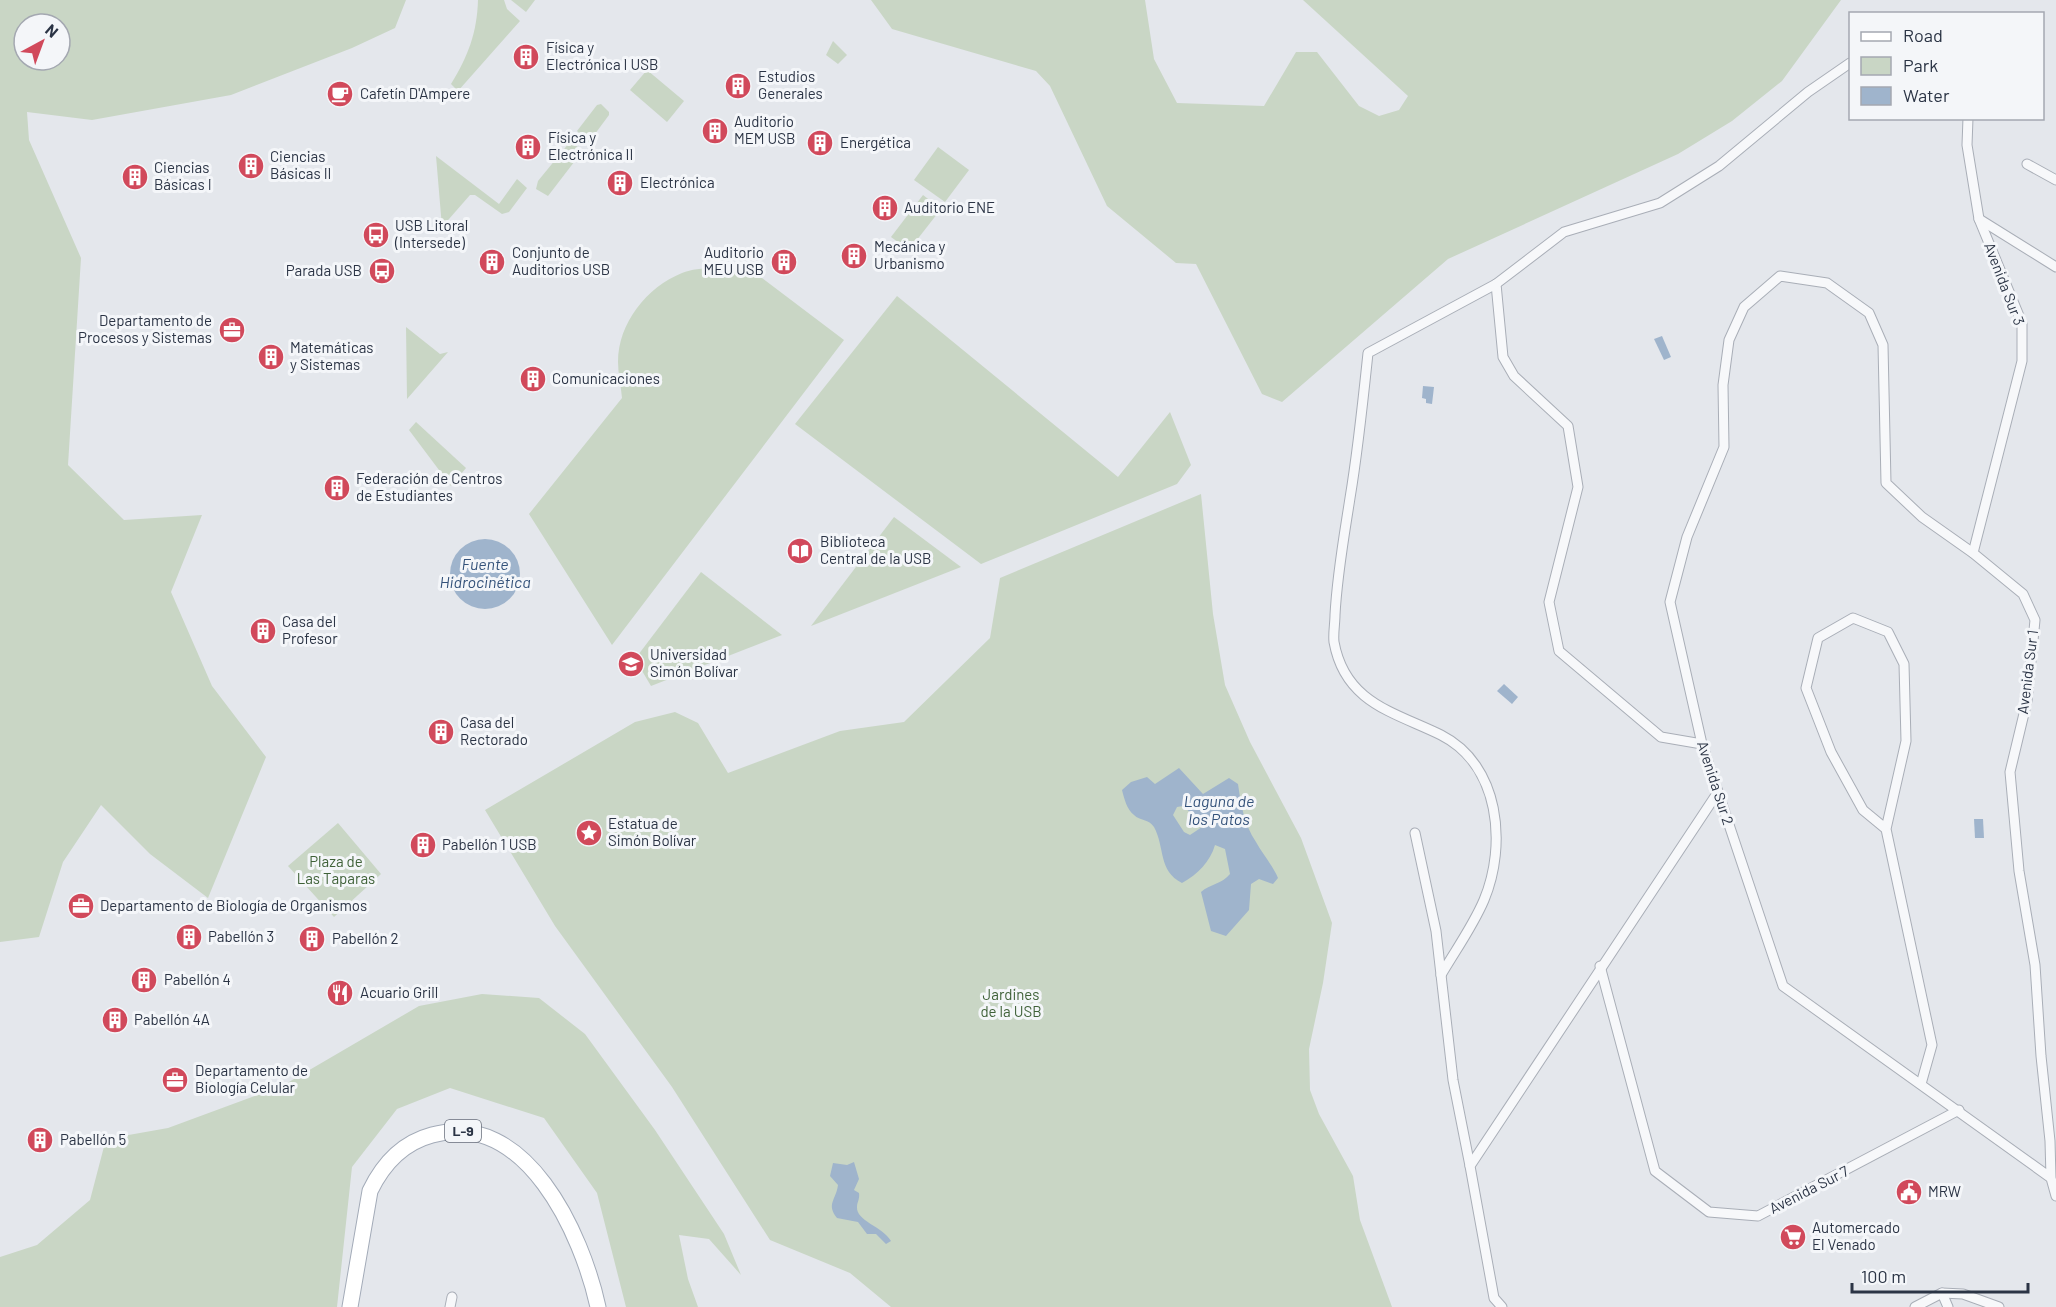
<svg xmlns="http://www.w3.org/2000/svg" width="2056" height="1307" font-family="Barlow,sans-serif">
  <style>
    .green { fill: #c9d6c5; fill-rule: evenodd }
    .water { fill: #9fb4cc; fill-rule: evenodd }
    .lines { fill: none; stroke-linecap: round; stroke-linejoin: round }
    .street-casing { stroke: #a9aeb7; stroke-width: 11 }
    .primary-casing { stroke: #a3abb8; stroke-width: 17 }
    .street { stroke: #f7f8fa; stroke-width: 9 }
    .primary { stroke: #fff; stroke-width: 15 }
    .labels { text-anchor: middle; stroke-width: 6; stroke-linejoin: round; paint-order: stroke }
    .shield { fill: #f4f6f9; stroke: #676e7b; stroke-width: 1.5 }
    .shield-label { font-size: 14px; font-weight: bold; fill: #2b3445 }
    .poi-label { font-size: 15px; fill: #2b3445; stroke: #f4f6f9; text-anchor: start }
    .street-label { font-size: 15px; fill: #2b3445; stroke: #f4f6f9 }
    .park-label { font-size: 15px; fill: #3f6138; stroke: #f4f6f9 }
    .water-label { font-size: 16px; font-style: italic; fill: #34527a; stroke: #f4f6f9 }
  </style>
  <rect width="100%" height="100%" fill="#e4e7ec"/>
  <g class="green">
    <path d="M0,0H406L395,28L352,48L231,95L92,120L27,112L29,140L81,258L68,465L124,520L202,515L171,592L212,686L266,757L208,898L150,854L101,805L63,862L39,937L0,942ZM24,24H60V60H24Z"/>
    <path d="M478,0H504L507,9L520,21L458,91L451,84C468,56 477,33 478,0Z"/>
    <polygon points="511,0 535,0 526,12"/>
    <polygon points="871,0 1145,0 1154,59 1177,103 1264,106 1296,52 1317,52 1359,106 1379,116 1399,110 1408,96 1303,0 1841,0 1782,81 1732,121 1678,154 1448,259 1282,402 1262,394 1196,264 1176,263 1107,206 1050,86 1036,71 892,29"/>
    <polygon points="833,41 847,55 838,64 826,55"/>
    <polygon points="647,70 684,101 667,122 630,90"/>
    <polygon points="601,104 609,112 609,115 589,142 577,131 597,105"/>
    <polygon points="572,142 581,150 581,153 548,196 536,189 538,181 569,143"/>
    <polygon points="938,147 969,170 945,202 914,180"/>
    <polygon points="436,156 499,204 517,179 527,188 509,212 502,214 475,195 470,195 442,227"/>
    <polygon points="923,195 941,209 909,250 891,237"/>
    <path d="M713,267L758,275L844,340L612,645L529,514L622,398C621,386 618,374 618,362C618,323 647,287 682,273C691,269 703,269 713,267Z"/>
    <polygon points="897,296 1118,477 1170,412 1191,465 1177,484 981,564 795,424"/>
    <polygon points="406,327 440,354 448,352 407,399"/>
    <polygon points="416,422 466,468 451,486 409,430"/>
    <polygon points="1201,494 1213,614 1225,685 1250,742 1301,838 1332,923 1323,983 1309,1049 1310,1090 1319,1114 1353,1176 1360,1220 1392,1307 891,1307 850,1273 770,1240 672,1087 555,926 485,810 635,722 675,712 698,723 728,773 840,731 904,722 990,638 1000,578"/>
    <polygon points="894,517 961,567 811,626"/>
    <polygon points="701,572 782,635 651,686 635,659"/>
    <polygon points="338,823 381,874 334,917 288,866"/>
    <polygon points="482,994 539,998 585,1034 655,1130 724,1234 741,1275 709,1239 679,1235 688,1279 698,1307 626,1307 597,1193 544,1118 450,1088 397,1109 352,1167 337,1307 0,1307 0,1257 37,1245 90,1200 106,1139 168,1128 282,1086 419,1006"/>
  </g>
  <g class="water">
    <polygon points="1662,336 1671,357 1664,360 1654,339"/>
    <polygon points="1423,386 1434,387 1432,404 1426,403 1426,399 1422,398"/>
    <circle cx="485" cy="574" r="35"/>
    <polygon points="1504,684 1518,697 1512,704 1497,691"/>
    <path d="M1179,768L1203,794L1229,778L1238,784C1241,805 1244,824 1256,842C1263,855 1272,864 1278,878L1273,884L1259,879L1251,884L1249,910L1226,936L1211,931L1201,892C1210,884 1222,884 1230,874L1225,849L1215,845C1210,862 1198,874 1182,883C1158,871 1165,847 1154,827C1149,819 1140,821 1134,815C1127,810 1124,798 1122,790L1131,782L1147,777L1155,784ZM1183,806L1200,821L1202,827L1190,835L1184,832L1173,815L1177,807Z"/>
    <polygon points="1974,819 1983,819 1984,838 1975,838"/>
    <path d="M854,1162L859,1179L854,1190L859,1193C860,1199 857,1202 857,1207C856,1221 882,1226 891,1241L886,1244L876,1234H867L858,1222L837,1218C826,1204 836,1200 838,1185L830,1176L833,1163L847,1165Z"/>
  </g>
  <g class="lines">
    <defs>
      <g id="street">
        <polyline points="1968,118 1967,145 1979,219 2022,323 2022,361 1973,553"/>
        <polyline points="2027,164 2056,180"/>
        <polyline points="1979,219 2056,267"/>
        <polyline points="1702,744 1661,737 1559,651 1549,602 1578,487 1568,426 1514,376 1503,357 1496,284 1564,232 1660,203 1719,166 1808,92 1850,63"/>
        <polyline points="1886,829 1863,810 1831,752 1806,688 1818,638 1853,618 1888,632 1904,664 1906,741 1886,829 1932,1045 1921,1084"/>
        <polyline points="1415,833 1436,931 1453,1080 1470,1166"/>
        <polyline points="1600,966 1655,1171 1709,1212 1758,1216 1959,1110"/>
        <path d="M1441,975C1455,951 1473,926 1484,900C1507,845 1500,765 1441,735C1394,712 1345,703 1334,642C1333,634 1335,623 1335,615C1337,575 1344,537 1350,498C1358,450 1363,401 1368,353L1496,284"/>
        <polyline points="2051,1178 1783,986 1702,744 1670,602 1687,537 1724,447 1723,385 1729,340 1744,307 1780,276 1827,283 1869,313 1883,345 1886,483 1922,517 1973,553 2023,594 2035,620 2027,701 2010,772 2019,871 2035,965 2041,1056 2050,1141 2051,1178 2056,1196"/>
        <polyline points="1942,1293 1948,1307"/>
        <polyline points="450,1307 452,1297"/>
        <polyline points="1502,1307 1494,1298 1470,1166 1718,792"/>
        <polyline points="1915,1307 1942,1293 1963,1294 1999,1307"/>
      </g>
      <path id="primary" d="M350,1307L370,1191C383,1164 402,1143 432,1135C526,1109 582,1234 598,1307"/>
    </defs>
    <use href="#street" class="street-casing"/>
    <use href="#primary" class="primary-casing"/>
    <use href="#street" class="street"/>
    <use href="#primary" class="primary"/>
  </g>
  <defs>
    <symbol id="building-disc" viewBox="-11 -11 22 22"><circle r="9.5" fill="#d1495b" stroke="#f4f6f9"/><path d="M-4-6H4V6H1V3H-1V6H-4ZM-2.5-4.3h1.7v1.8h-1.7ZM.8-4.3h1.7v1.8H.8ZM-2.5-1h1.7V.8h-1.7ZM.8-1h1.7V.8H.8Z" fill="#fff"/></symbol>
    <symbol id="cafe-disc" viewBox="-11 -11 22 22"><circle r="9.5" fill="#d1495b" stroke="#f4f6f9"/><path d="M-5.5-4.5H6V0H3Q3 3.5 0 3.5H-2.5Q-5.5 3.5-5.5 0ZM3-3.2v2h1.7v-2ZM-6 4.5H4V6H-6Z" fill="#fff"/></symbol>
    <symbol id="bus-disc" viewBox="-11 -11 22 22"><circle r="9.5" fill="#d1495b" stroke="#f4f6f9"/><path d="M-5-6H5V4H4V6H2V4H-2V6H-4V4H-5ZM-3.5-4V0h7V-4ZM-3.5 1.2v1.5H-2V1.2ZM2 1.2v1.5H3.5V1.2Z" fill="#fff"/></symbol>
    <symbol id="office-disc" viewBox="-11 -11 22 22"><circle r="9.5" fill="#d1495b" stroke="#f4f6f9"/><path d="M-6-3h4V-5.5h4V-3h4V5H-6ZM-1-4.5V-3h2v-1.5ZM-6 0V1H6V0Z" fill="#fff"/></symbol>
    <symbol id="library-disc" viewBox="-11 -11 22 22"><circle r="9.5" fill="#d1495b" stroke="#f4f6f9"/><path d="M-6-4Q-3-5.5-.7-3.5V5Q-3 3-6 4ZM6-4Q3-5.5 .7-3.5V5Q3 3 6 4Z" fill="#fff"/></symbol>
    <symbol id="university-disc" viewBox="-11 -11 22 22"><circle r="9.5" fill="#d1495b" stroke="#f4f6f9"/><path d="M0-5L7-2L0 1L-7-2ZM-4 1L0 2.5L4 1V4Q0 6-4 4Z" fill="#fff"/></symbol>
    <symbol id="sight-disc" viewBox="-11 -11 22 22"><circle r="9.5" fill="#d1495b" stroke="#f4f6f9"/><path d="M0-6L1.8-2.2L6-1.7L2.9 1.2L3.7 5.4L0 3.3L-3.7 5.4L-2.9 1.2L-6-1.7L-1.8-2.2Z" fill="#fff"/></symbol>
    <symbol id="restaurant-disc" viewBox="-11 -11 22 22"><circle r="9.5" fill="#d1495b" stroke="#f4f6f9"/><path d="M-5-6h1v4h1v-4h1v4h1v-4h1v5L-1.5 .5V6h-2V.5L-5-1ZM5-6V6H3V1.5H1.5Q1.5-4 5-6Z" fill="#fff"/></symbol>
    <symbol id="civic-disc" viewBox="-11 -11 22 22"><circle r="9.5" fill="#d1495b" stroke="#f4f6f9"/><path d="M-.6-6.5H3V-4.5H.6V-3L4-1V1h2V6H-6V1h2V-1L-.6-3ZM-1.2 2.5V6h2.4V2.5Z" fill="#fff"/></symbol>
    <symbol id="supermarket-disc" viewBox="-11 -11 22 22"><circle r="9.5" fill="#d1495b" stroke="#f4f6f9"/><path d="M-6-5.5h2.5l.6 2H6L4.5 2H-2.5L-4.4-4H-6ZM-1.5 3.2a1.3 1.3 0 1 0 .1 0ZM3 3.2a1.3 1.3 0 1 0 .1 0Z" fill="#fff"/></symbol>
  </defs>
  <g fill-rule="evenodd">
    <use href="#building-disc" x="511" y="42" width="30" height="30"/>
    <use href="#building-disc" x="723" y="71" width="30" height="30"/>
    <use href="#cafe-disc" x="325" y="79" width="30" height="30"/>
    <use href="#building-disc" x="700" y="116" width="30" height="30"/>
    <use href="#building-disc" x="805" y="128" width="30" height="30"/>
    <use href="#building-disc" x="513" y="132" width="30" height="30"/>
    <use href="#building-disc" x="236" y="151" width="30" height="30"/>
    <use href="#building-disc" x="120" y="162" width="30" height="30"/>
    <use href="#building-disc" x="605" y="168" width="30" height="30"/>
    <use href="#building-disc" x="870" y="193" width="30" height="30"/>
    <use href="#bus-disc" x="361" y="220" width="30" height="30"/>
    <use href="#building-disc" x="839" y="241" width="30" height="30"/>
    <use href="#building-disc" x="477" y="247" width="30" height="30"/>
    <use href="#building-disc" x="769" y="247" width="30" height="30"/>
    <use href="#bus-disc" x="367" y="256" width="30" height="30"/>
    <use href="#office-disc" x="217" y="315" width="30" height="30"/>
    <use href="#building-disc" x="256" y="342" width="30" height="30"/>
    <use href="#building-disc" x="518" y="364" width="30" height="30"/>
    <use href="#building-disc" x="322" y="473" width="30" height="30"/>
    <use href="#library-disc" x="785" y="536" width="30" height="30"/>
    <use href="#building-disc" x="248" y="616" width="30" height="30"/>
    <use href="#university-disc" x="616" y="649" width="30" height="30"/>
    <use href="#building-disc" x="426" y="717" width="30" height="30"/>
    <use href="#sight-disc" x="574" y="818" width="30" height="30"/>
    <use href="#building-disc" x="408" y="830" width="30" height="30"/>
    <use href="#office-disc" x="66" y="891" width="30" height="30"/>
    <use href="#building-disc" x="174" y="922" width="30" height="30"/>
    <use href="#building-disc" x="297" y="924" width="30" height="30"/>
    <use href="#building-disc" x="129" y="965" width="30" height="30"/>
    <use href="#restaurant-disc" x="325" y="978" width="30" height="30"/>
    <use href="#building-disc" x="100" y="1005" width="30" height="30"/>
    <use href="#office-disc" x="160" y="1065" width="30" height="30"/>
    <use href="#building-disc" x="25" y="1125" width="30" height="30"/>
    <use href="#civic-disc" x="1894" y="1177" width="30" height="30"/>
    <use href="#supermarket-disc" x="1778" y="1222" width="30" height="30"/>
  </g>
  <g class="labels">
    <rect class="shield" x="445" y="1120" width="36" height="22" rx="4.5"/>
    <g class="shield-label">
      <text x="463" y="1136">L-9</text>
    </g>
    <g class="poi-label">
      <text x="546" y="53">Física y<tspan x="546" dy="17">Electrónica I USB</tspan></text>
      <text x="758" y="82">Estudios<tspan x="758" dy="17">Generales</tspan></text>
      <text x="360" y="99">Cafetín D'Ampere</text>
      <text x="734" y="127">Auditorio<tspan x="734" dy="17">MEM USB</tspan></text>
      <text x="548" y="143">Física y<tspan x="548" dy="17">Electrónica II</tspan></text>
      <text x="840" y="148">Energética</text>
      <text x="270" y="162">Ciencias<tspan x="270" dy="17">Básicas II</tspan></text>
      <text x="154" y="173">Ciencias<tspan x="154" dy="17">Básicas I</tspan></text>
      <text x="640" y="188">Electrónica</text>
      <text x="904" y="213">Auditorio ENE</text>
      <text x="395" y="231">USB Litoral<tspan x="395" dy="17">(Intersede)</tspan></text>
      <text x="874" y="252">Mecánica y<tspan x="874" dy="17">Urbanismo</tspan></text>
      <text x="512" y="258">Conjunto de<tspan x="512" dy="17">Auditorios USB</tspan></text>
      <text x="764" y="258" text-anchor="end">Auditorio<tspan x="764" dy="17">MEU USB</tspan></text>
      <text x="362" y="276" text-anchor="end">Parada USB</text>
      <text x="212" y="326" text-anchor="end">Departamento de<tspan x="212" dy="17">Procesos y Sistemas</tspan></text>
      <text x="290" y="353">Matemáticas<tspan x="290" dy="17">y Sistemas</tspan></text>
      <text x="552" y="384">Comunicaciones</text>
      <text x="356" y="484">Federación de Centros<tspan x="356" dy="17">de Estudiantes</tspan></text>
      <text x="820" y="547">Biblioteca<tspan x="820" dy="17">Central de la USB</tspan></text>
      <text x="282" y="627">Casa del<tspan x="282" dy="17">Profesor</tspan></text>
      <text x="650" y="660">Universidad<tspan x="650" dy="17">Simón Bolívar</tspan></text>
      <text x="460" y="728">Casa del<tspan x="460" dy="17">Rectorado</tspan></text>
      <text x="608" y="829">Estatua de<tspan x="608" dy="17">Simón Bolívar</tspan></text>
      <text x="442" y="850">Pabellón 1 USB</text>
      <text x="100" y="911">Departamento de Biología de Organismos</text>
      <text x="208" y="942">Pabellón 3</text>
      <text x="332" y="944">Pabellón 2</text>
      <text x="164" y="985">Pabellón 4</text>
      <text x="360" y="998">Acuario Grill</text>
      <text x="134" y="1025">Pabellón 4A</text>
      <text x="195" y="1076">Departamento de<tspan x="195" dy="17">Biología Celular</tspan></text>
      <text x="60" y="1145">Pabellón 5</text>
      <text x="1928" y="1197">MRW</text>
      <text x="1812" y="1233">Automercado<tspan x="1812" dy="17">El Venado</tspan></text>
    </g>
    <g class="street-label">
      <text transform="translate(2004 284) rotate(69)" y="5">Avenida Sur 3</text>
      <text transform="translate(2028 672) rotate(-83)" y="5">Avenida Sur 1</text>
      <text transform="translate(1715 783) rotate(72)" y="5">Avenida Sur 2</text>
      <text transform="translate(1809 1190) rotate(-27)" y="5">Avenida Sur 7</text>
    </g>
    <g class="park-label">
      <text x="336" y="867">Plaza de<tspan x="336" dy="17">Las Taparas</tspan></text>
      <text x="1011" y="1000">Jardines<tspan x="1011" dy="17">de la USB</tspan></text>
    </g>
    <g class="water-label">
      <text x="485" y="570">Fuente<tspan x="485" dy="18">Hidrocinética</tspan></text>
      <text x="1219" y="807">Laguna de<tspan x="1219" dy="18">los Patos</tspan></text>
    </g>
  </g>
  <rect x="1849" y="12" width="195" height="108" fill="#f4f6f9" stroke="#a4a8b1" stroke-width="1.5"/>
  <rect x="1861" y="32" width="30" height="9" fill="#ffffff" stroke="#a4a8b1" stroke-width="1.5"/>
  <text x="1903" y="42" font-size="18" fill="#2b3445">Road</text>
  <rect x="1861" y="57" width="30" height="18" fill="#c9d6c5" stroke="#a4a8b1" stroke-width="1.5"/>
  <text x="1903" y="72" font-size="18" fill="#2b3445">Park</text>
  <rect x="1861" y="87" width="30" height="18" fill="#9fb4cc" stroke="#a4a8b1" stroke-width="1.5"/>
  <text x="1903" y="102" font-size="18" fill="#2b3445">Water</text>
  <g transform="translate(42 42) rotate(41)"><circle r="28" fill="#f4f6f9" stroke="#a4a8b1" stroke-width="1.5"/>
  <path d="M0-4.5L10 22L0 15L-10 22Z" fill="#d1495b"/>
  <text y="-9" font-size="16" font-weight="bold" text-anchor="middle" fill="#2b3445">N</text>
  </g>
  <path d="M1852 1283v9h176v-9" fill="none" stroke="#2b3445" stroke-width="3"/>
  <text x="1861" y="1283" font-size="18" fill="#2b3445" stroke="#f4f6f9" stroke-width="4.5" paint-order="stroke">100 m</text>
</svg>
